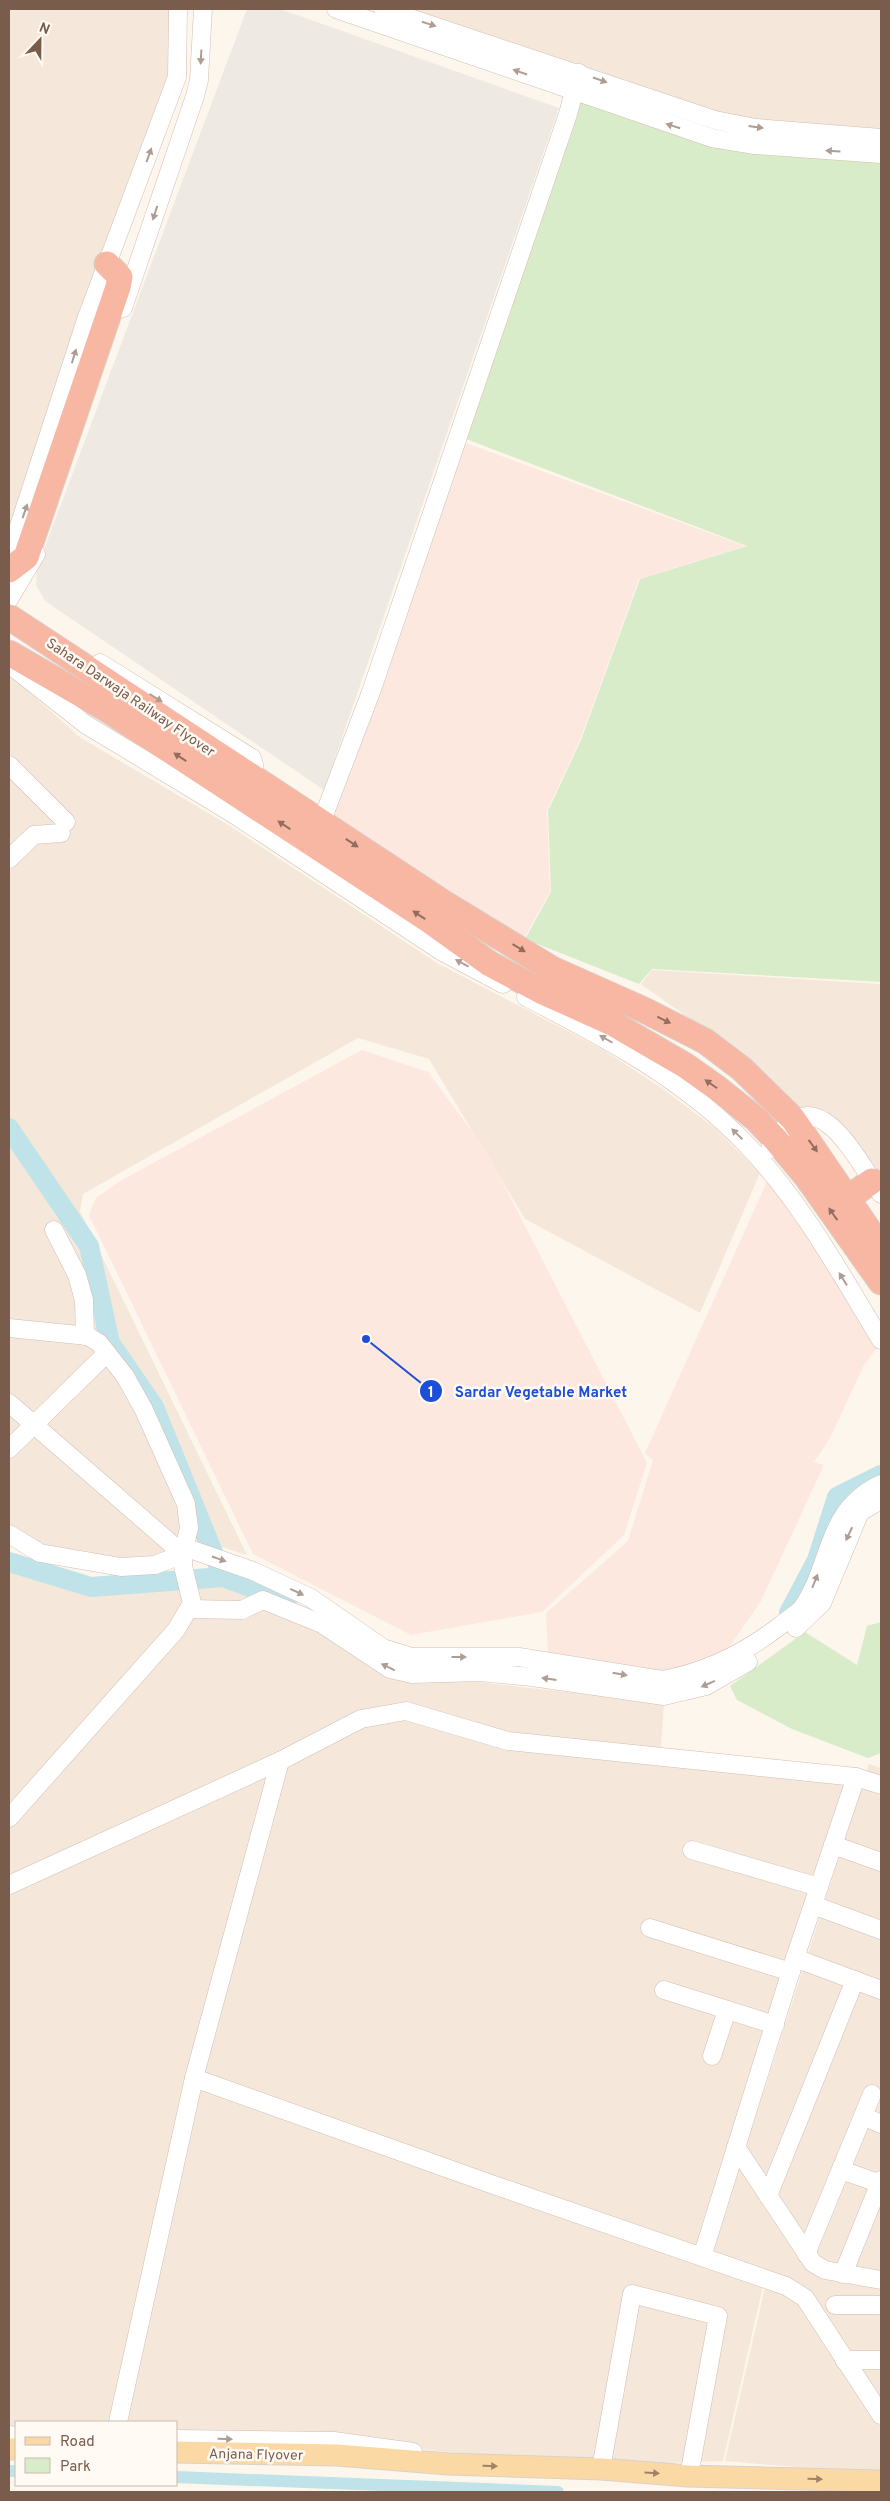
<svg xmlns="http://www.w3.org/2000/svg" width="890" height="2501" font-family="Overpass,sans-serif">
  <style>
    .residential { fill: #f5e8da }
    .commercial { fill: #fde8e0 }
    .industrial { fill: #efe9e4 }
    .green { fill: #d8ecc9 }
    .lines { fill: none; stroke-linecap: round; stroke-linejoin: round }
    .canal { stroke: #bfe3e8; stroke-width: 12 }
    .river { stroke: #bfe3e8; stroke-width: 20 }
    .minor-casing { stroke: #d1beb0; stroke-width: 19 }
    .major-casing { stroke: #dad1cd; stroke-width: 23 }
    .highway-casing { stroke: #dad1cd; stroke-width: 27 }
    .minor { stroke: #fff; stroke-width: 18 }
    .major { stroke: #fbd9a5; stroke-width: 21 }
    .highway { stroke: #f7b7a3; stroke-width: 25 }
    .oneway { fill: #af9d94 }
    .oneway2 { fill: #936e5e }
    .oneway3 { fill: #a18267 }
    .labels { text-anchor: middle; stroke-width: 5; stroke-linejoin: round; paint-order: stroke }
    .street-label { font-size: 14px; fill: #7a5c4d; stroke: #fffaf3 }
    .leader { fill: none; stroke: #1d4ed8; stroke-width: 2 }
    .callout-dot { fill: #1d4ed8; stroke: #fffaf3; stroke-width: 2 }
    .mark-label { font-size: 15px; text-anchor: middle; font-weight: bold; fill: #fff }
    .callout-label { font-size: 15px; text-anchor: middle; font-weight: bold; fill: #1d4ed8; stroke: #fffaf3; stroke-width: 5; stroke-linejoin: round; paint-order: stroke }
  </style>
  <rect width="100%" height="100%" fill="#fdf6ec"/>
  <g class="residential">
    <polygon points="9,9 169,9 172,77 9,549"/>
    <polygon points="396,9 881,9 881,134 753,124"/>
    <polygon points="9,674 81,738 230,826 437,963 602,1049 663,1089 716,1129 760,1173 700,1313 525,1219 429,1059 358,1038 83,1194 80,1211 247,1555 203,1541 180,1544 151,1562 43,1550 9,1530"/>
    <polygon points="652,970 881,984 881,1187 839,1128 798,1111 711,1034 641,984"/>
    <polygon points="9,1570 88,1593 223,1583 315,1629 381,1674 418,1682 469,1681 664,1703 661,1748 509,1734 410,1705 9,1885"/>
    <polygon points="406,1718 847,1784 701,2255 204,2074 284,1765 362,1725"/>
    <polygon points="869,1764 881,1768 881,2406 808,2289 712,2251"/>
    <polygon points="274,1767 132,2348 109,2422 16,2422 16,2431 9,2431 9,1892"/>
    <polygon points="198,2083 764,2282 723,2461 607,2465 522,2462 331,2437 176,2432 176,2422 126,2422"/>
    <polygon points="766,2283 802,2299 879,2423 881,2428 881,2475 725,2461"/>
  </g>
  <g class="commercial">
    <polygon points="466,443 745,546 639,579 580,740 547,811 550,892 524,938 334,816"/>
    <polygon points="362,1050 428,1072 486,1150 647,1463 624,1535 542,1612 411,1635 253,1554 89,1215 96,1198 120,1181"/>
    <polygon points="768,1179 798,1213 880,1344 864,1365 830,1438 814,1462 824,1465 761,1601 726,1652 684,1670 645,1672 548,1654 546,1613 628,1541 653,1460 645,1453"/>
  </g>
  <polygon class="industrial" points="247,9 280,9 559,108 324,790 45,601 36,585 37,568"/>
  <g class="green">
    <polygon points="581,97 714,144 881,160 881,982 652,969 639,984 525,939 551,892 548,811 581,740 640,579 747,546 466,439"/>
    <polygon points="881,1622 881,1753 868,1758 792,1729 737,1700 730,1686 805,1632 857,1665 867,1626"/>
  </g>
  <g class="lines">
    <g class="canal">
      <polyline points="9,2471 16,2471"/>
      <polyline points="176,2477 558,2492"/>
    </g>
    <g class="river">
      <polyline points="9,1128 89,1246 110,1343 154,1407 223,1577"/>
      <polyline points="9,1562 91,1587 223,1577 287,1601"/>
      <polyline points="789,1613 817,1560 837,1497 881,1475"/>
    </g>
    <defs>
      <g id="minor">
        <polyline points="336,9 712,138 755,145 881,154"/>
        <polyline points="383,9 715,120 756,128 881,138"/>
        <polyline points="123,308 195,96 199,80 203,9"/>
        <polyline points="9,557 86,320 177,77 178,9"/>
        <polyline points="9,599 36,554"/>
        <polyline points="100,663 252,758 254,765 252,778"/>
        <polyline points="9,664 85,724 232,813 441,951 503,984"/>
        <polyline points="9,765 66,822"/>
        <polyline points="321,823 371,692 568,114 579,73"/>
        <polyline points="9,859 34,835 61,833"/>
        <path d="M526,997C603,1037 681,1077 743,1141C800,1199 839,1271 881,1340"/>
        <path d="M770,1149C813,1070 853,1153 881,1194"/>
        <polyline points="54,1230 77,1275 84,1300 85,1336"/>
        <polyline points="9,1328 88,1336 99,1343 125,1376 144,1410 186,1504 189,1528 183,1554 183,1566 192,1603 176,1630 9,1818"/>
        <polyline points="9,1403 183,1554 155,1565 121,1567 40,1553 9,1534"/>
        <polyline points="9,1449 107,1353"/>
        <path d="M184,1547L253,1571L311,1598L383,1648L412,1657H519L662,1680C707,1672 745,1653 781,1625C788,1619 797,1614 802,1608C833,1564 824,1511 881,1484"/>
        <polyline points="190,1609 242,1610 263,1600 322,1624 390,1669 412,1674 480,1672 532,1677 664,1696 706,1686 748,1662"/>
        <polyline points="796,1628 822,1603 860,1512 881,1500"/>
        <polyline points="833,1845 881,1862"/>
        <polyline points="692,1850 819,1887"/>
        <polyline points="9,1885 280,1761 361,1719 406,1711 508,1741 856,1777 881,1785"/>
        <polyline points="813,1905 881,1930"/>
        <polyline points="650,1928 791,1972"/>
        <polyline points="795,1958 881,1990"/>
        <polyline points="664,1990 775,2025"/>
        <polyline points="712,2056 727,2010"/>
        <polyline points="194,2078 491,2184 786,2286 805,2298 881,2415"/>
        <polyline points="863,2116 881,2124"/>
        <polyline points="736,2147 813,2263 825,2270 881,2280"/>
        <polyline points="841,2170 881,2184"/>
        <polyline points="768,2196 855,1980"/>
        <polyline points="806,2254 872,2094"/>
        <polyline points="702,2257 795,1958 856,1777"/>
        <polyline points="843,2274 881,2180"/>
        <polyline points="835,2305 881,2305"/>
        <polyline points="844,2360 881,2360"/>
        <polyline points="118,2422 194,2078 280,1761"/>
        <polyline points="9,2435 16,2436"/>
        <polyline points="176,2439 334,2441 413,2452"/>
        <polyline points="601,2469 632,2294 718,2316 689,2476"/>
      </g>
      <g id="major">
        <polyline points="9,2449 16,2449"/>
        <polyline points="176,2452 337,2455 449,2464 601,2469 689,2476 881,2481"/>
      </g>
      <g id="highway">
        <polyline points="9,570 26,557 118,287 120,277 107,264"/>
        <polyline points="9,617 444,903 552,969 644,1010 705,1041 742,1069 793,1119 881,1248"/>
        <polyline points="9,653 108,710 430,921 490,964 541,991 612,1023 686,1066 717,1088 756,1119 775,1139 806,1176 881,1282"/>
        <polyline points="848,1198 872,1181"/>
      </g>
    </defs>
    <use href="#minor" class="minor-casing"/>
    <use href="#major" class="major-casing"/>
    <use href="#highway" class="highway-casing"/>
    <use href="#minor" class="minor"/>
    <use href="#major" class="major"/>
    <use href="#highway" class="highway"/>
  </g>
  <defs><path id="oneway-solid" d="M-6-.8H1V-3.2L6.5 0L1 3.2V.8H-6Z" transform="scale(1.25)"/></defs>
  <g class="oneway">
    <use href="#oneway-solid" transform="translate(429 24) rotate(18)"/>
    <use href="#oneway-solid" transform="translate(201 57) rotate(93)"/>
    <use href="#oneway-solid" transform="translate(520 72) rotate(-161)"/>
    <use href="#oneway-solid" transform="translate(600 80) rotate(19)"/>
    <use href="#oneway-solid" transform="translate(673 126) rotate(-162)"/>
    <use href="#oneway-solid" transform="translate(756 127) rotate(8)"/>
    <use href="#oneway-solid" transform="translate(833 151) rotate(-176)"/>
    <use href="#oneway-solid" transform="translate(149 155) rotate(-70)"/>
    <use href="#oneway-solid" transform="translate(155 213) rotate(108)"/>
    <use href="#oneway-solid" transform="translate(74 356) rotate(-73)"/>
    <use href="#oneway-solid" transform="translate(25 511) rotate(-71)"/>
    <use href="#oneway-solid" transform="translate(156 698) rotate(32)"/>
    <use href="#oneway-solid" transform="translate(462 963) rotate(-152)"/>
    <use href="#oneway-solid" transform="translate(606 1039) rotate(-150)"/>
    <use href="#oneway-solid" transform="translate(737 1134) rotate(-136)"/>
    <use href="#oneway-solid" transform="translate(843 1279) rotate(-122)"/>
    <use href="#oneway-solid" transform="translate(849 1534) rotate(115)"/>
    <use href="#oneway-solid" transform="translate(219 1559) rotate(19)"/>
    <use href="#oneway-solid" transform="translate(815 1581) rotate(-68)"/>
    <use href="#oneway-solid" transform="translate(297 1592) rotate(25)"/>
    <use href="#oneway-solid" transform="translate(459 1657)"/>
    <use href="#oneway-solid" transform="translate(388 1667) rotate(-154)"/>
    <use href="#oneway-solid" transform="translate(620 1674) rotate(10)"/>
    <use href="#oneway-solid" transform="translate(549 1679) rotate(-172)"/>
    <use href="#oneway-solid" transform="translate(708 1684) rotate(156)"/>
    <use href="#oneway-solid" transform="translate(225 2439) rotate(1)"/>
  </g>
  <g class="oneway2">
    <use href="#oneway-solid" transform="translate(180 757) rotate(-147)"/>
    <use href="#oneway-solid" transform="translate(284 825) rotate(-147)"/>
    <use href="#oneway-solid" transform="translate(352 843) rotate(33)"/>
    <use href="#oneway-solid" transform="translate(419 915) rotate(-147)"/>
    <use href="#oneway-solid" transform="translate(519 948) rotate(31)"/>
    <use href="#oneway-solid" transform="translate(664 1020) rotate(26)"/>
    <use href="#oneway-solid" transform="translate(711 1084) rotate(-145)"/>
    <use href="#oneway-solid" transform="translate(813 1146) rotate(54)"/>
    <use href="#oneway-solid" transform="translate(833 1214) rotate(-125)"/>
  </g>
  <g class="oneway3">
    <use href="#oneway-solid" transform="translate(490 2466) rotate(2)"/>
    <use href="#oneway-solid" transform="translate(652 2473) rotate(4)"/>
    <use href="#oneway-solid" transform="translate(815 2479) rotate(2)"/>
  </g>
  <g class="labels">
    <g class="street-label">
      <text transform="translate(131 697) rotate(34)" y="5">Sahara Darwaja Railway Flyover</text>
      <text transform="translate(256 2454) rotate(1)" y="5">Anjana Flyover</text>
    </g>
  </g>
  <path class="leader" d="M366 1339L431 1391"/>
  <g class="callout-dot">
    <circle cx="366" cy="1339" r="5"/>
    <circle cx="431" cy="1391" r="12"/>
  </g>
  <g class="mark-label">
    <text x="431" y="1397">1</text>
  </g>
  <g class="callout-label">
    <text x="541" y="1397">Sardar Vegetable Market</text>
  </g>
  <rect width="890" height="2501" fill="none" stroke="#7a5c4d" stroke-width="20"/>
  <rect x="15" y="2421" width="162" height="65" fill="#fffaf3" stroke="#cabbb1"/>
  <rect x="25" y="2437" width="25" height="8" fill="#fbd9a5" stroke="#cabbb1"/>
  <text x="60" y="2446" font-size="15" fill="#7a5c4d">Road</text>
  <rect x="25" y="2458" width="25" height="15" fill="#d8ecc9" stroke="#cabbb1"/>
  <text x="60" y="2471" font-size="15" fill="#7a5c4d">Park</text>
  <g transform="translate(40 40) rotate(22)" stroke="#fffaf3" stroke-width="4" paint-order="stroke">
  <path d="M0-4L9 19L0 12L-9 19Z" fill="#7a5c4d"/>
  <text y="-8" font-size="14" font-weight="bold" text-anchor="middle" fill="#7a5c4d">N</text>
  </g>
</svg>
